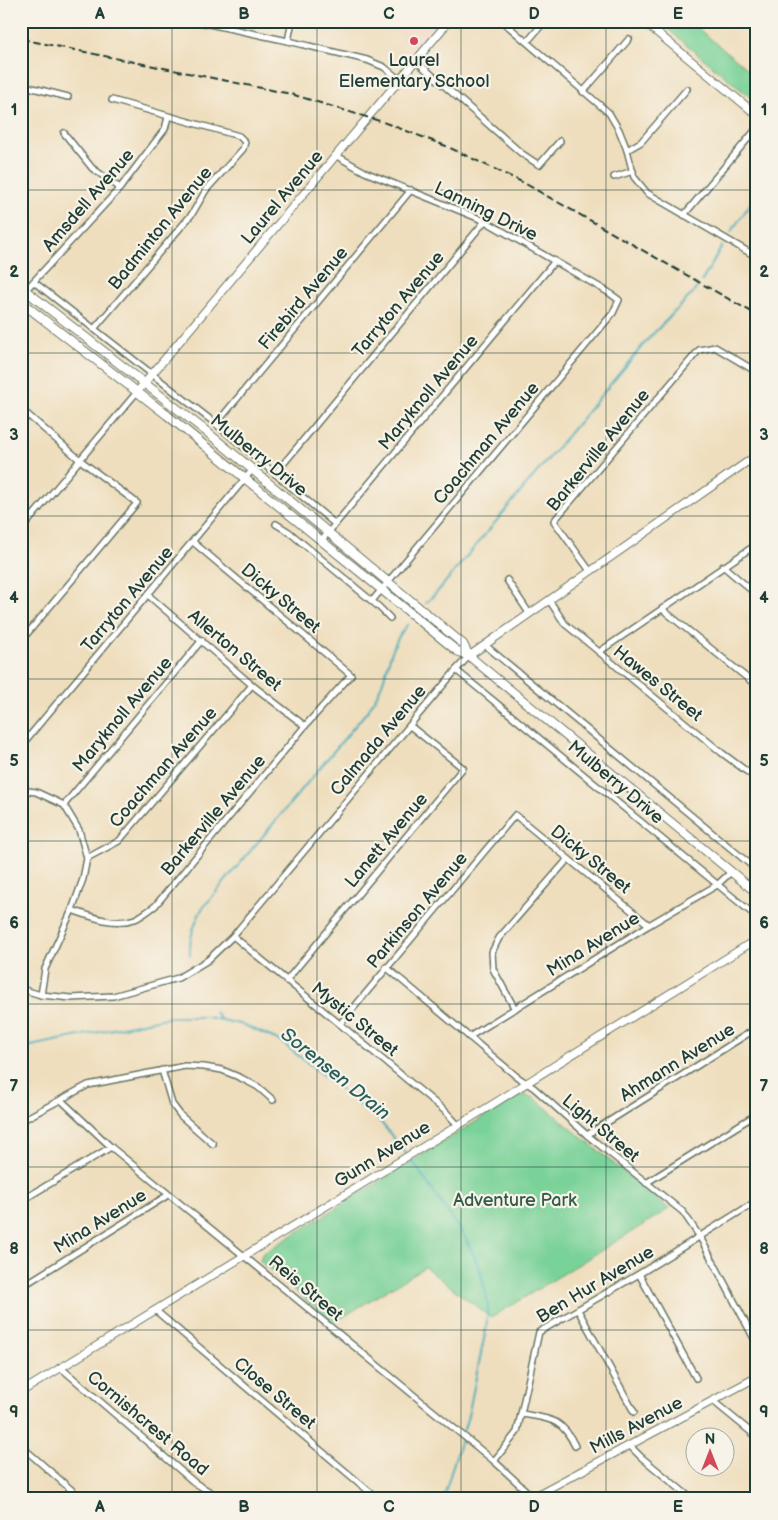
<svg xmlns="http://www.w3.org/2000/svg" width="778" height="1520" font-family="'Balsamiq Sans',sans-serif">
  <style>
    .built { fill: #f2d4be }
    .green { fill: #79d298; stroke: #4c8866 }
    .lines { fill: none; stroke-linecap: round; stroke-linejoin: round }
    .stream { stroke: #3baab9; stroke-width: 2 }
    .street-casing { stroke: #687564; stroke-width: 8 }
    .secondary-casing { stroke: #687564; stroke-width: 9 }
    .primary-casing { stroke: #687564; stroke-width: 10 }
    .street { stroke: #fff; stroke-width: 5 }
    .secondary { stroke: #fff; stroke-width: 7 }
    .primary { stroke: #fff; stroke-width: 8 }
    .rail { stroke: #1f3d34; stroke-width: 2; stroke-dasharray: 8 4; stroke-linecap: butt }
    .grid { fill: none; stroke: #1f3d34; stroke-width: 1; stroke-opacity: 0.55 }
    .poi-dot { fill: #d1495b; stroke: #f7f3e8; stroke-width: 2 }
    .labels { text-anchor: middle; stroke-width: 4.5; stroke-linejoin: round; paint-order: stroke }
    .poi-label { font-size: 18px; fill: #1f3d34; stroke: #f7f3e8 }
    .street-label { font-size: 18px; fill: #1f3d34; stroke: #f7f3e8 }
    .park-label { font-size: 18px; fill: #315b48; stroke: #f7f3e8 }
    .water-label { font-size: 19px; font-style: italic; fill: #275e5c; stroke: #f7f3e8 }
    .neatline { fill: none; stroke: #1f3d34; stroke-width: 2 }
    .grid-label { font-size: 16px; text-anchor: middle; font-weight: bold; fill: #1f3d34 }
  </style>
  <rect width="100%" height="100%" fill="#f7f3e8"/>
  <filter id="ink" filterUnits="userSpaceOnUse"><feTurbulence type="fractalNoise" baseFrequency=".02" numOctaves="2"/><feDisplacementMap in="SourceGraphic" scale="10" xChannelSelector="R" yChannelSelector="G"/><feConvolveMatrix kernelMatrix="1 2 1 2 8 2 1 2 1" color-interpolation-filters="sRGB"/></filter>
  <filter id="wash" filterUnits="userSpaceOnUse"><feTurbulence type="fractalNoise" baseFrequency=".0096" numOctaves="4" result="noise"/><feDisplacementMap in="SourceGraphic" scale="20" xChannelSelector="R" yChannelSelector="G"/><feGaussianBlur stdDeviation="1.12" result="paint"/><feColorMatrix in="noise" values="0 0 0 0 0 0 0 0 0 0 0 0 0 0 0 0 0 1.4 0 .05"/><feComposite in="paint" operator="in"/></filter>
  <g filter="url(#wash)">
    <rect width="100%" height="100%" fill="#efdebd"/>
    <polygon class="built" points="382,21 438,21 415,48"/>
    <g class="green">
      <polygon points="658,21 689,21 757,77 757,103"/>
      <polygon points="521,1095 533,1097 669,1209 491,1318 425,1267 333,1323 260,1261 262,1254 514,1098"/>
    </g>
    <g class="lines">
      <g class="stream">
        <polyline points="731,232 757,194"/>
        <polyline points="702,281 722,246"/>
        <polyline points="426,603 438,591 649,338 692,294 698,286"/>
        <path d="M190,955C189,937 194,925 202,909L369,709C375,699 381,689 384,678C390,657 393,641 408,624"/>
        <polyline points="215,1012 221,1020"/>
        <polyline points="21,1048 171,1017 208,1017 244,1025 280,1041 379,1120 412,1161 465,1237 480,1269 488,1305 486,1329 468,1416 443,1499"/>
      </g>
    </g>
  </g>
  <g filter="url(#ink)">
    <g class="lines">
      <defs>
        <g id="street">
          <polyline points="195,21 288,41 367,60 384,67 400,80"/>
          <polyline points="502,21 609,113 619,130 627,150 634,177 647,193 757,257"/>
          <polyline points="748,21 757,28"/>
          <polyline points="288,41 292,21"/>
          <polyline points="527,42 545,21"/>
          <polyline points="416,61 521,153 539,165 560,141"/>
          <polyline points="21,85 68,97"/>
          <polyline points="583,92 629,39"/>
          <polyline points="64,133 92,168 120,188"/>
          <polyline points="627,150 641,142 687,89"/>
          <polyline points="337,156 365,172 485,221 608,292 619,300 613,313 372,601"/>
          <polyline points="614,177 633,171"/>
          <polyline points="684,215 757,128"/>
          <polyline points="34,282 216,424 335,524"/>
          <polyline points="21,295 120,188 165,129 168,117"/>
          <polyline points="94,329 192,214 206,190 243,149 245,142 239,136 112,100"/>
          <polyline points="21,424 28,415 80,460 137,503 21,641"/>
          <polyline points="216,424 411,190"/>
          <polyline points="275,474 485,221"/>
          <polyline points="276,524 289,532 379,607 390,618"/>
          <polyline points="21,530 137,392"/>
          <polyline points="322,540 555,261"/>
          <polyline points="723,566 757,595"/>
          <polyline points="590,571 554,521 699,350 715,347 757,372"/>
          <polyline points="507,580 529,613"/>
          <polyline points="148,595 252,685 305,726"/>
          <polyline points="549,600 565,624 722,753 757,779"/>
          <polyline points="662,609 757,686"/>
          <polyline points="485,645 757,870"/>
          <polyline points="599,652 757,544"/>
          <polyline points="456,670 757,917"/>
          <polyline points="21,746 253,469"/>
          <polyline points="21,790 36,792 64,805 79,830 87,858 83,879 72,910 45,969 41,995"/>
          <polyline points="64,805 202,640"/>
          <polyline points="87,858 119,841 252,685"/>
          <path d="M72,910C92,917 114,926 135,919C142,916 149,910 155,906L305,726L351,675L193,542"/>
          <polyline points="233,936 445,1111 458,1125"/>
          <polyline points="386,967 516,1076 534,1088 587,1135 683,1212 700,1237 757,1344"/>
          <polyline points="286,981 463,768 410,726"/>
          <polyline points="21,989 41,995 71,998 113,996 178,978 208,960 233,936 456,670 469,656"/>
          <polyline points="515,1009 493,969 492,952 499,938 568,859"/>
          <polyline points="340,1024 515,815 649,925"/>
          <polyline points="469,1037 649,925 717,885 731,872"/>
          <polyline points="162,1070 172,1104 181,1116 213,1144"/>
          <polyline points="61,1100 111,1147 494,1461 533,1497"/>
          <polyline points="21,1121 88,1085 185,1066 204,1067 222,1070 241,1078 258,1087 273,1100"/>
          <polyline points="587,1135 757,1028"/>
          <polyline points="646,1183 757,1114"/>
          <polyline points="21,1201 111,1147"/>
          <polyline points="639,1274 696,1378"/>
          <polyline points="21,1287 168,1195"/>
          <polyline points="155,1310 371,1493 374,1499"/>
          <polyline points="578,1310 634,1412"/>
          <polyline points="60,1367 195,1483 212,1493 219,1499"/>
          <polyline points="713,1401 757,1437"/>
          <path d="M522,1414C550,1419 562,1418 575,1446"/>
          <polyline points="629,1445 641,1457 692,1499"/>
          <polyline points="21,1446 82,1499"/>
          <polyline points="494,1461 517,1432 539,1332 639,1274 757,1201"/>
        </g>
        <g id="secondary">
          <polyline points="643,21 757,115"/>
          <polyline points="137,392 449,21"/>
          <polyline points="469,656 757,455"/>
          <polyline points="21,1392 490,1106 757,939"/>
          <polyline points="529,1499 757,1377"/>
        </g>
        <g id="primary">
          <polyline points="21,287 207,432 463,644 469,656"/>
          <polyline points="21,302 167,415 457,651 469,656 757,893"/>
        </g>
      </defs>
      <use href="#street" class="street-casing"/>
      <use href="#secondary" class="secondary-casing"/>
      <use href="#primary" class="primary-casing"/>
      <use href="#street" class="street"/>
      <use href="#secondary" class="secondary"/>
      <use href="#primary" class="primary"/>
      <polyline class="rail" points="21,39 291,94 383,122 446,146 524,183 757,315"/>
    </g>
  </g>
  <path class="grid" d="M172,21V1499M317,21V1499M461,21V1499M606,21V1499M21,190H757M21,353H757M21,516H757M21,679H757M21,841H757M21,1004H757M21,1167H757M21,1330H757"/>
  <circle class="poi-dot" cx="414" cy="41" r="5"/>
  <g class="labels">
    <g class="poi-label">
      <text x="414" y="66">Laurel<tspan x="414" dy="21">Elementary School</tspan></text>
    </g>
    <g class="street-label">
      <text transform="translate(282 197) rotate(-50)" y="6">Laurel Avenue</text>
      <text transform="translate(88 200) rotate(-49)" y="6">Amsdell Avenue</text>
      <text transform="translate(486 211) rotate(26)" y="6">Lanning Drive</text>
      <text transform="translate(160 228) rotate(-51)" y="6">Badminton Avenue</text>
      <text transform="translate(303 298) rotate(-50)" y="6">Firebird Avenue</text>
      <text transform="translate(398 304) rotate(-50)" y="6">Tarryton Avenue</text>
      <text transform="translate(428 392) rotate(-50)" y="6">Maryknoll Avenue</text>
      <text transform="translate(486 443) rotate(-50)" y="6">Coachman Avenue</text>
      <text transform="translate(598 450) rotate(-51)" y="6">Barkerville Avenue</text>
      <text transform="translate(259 455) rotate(39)" y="6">Mulberry Drive</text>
      <text transform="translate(281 598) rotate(40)" y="6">Dicky Street</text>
      <text transform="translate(127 599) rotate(-50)" y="6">Tarryton Avenue</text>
      <text transform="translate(235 650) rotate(40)" y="6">Allerton Street</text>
      <text transform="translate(658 683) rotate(39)" y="6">Hawes Street</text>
      <text transform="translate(122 714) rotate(-50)" y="6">Maryknoll Avenue</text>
      <text transform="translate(378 740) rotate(-50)" y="6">Calmada Avenue</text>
      <text transform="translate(163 767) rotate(-49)" y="6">Coachman Avenue</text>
      <text transform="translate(616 782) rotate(40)" y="6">Mulberry Drive</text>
      <text transform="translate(213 815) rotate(-50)" y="6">Barkerville Avenue</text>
      <text transform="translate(386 840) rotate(-50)" y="6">Lanett Avenue</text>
      <text transform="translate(591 859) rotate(39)" y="6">Dicky Street</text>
      <text transform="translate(417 910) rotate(-50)" y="6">Parkinson Avenue</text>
      <text transform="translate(593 944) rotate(-32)" y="6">Mina Avenue</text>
      <text transform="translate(355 1019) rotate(39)" y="6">Mystic Street</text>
      <text transform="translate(677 1062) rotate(-32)" y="6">Ahmann Avenue</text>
      <text transform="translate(601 1128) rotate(40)" y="6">Light Street</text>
      <text transform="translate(382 1154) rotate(-32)" y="6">Gunn Avenue</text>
      <text transform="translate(100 1221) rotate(-32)" y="6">Mina Avenue</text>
      <text transform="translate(595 1284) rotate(-31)" y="6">Ben Hur Avenue</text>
      <text transform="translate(306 1288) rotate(40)" y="6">Reis Street</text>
      <text transform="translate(275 1393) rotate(40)" y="6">Close Street</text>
      <text transform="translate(148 1423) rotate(40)" y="6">Cornishcrest Road</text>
      <text transform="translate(636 1425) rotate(-28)" y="6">Mills Avenue</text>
    </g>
    <g class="park-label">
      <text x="515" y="1206">Adventure Park</text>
    </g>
    <g class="water-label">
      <text transform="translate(336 1073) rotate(39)" y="7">Sorensen Drain</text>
    </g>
  </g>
  <rect width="778" height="1520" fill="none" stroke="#f7f3e8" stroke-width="55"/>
  <g transform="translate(710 1452)"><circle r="24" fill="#f7f3e8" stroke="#a1aaa0"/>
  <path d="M0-4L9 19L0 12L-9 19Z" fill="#d1495b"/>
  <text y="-8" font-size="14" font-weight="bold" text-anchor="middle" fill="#1f3d34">N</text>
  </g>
  <rect x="28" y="28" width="722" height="1464" class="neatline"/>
  <g class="grid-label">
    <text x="100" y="19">A</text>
    <text x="244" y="19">B</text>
    <text x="389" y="19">C</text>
    <text x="534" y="19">D</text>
    <text x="678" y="19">E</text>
    <text x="14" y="115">1</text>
    <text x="764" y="115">1</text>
    <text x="14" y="277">2</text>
    <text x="764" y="277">2</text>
    <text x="14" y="440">3</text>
    <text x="764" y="440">3</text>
    <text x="14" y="603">4</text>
    <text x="764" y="603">4</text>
    <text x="14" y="766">5</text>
    <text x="764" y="766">5</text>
    <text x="14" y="928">6</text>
    <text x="764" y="928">6</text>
    <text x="14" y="1091">7</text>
    <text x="764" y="1091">7</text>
    <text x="14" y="1254">8</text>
    <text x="764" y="1254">8</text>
    <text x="14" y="1417">9</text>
    <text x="764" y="1417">9</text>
    <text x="100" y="1512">A</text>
    <text x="244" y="1512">B</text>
    <text x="389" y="1512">C</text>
    <text x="534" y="1512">D</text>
    <text x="678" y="1512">E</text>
  </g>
</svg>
